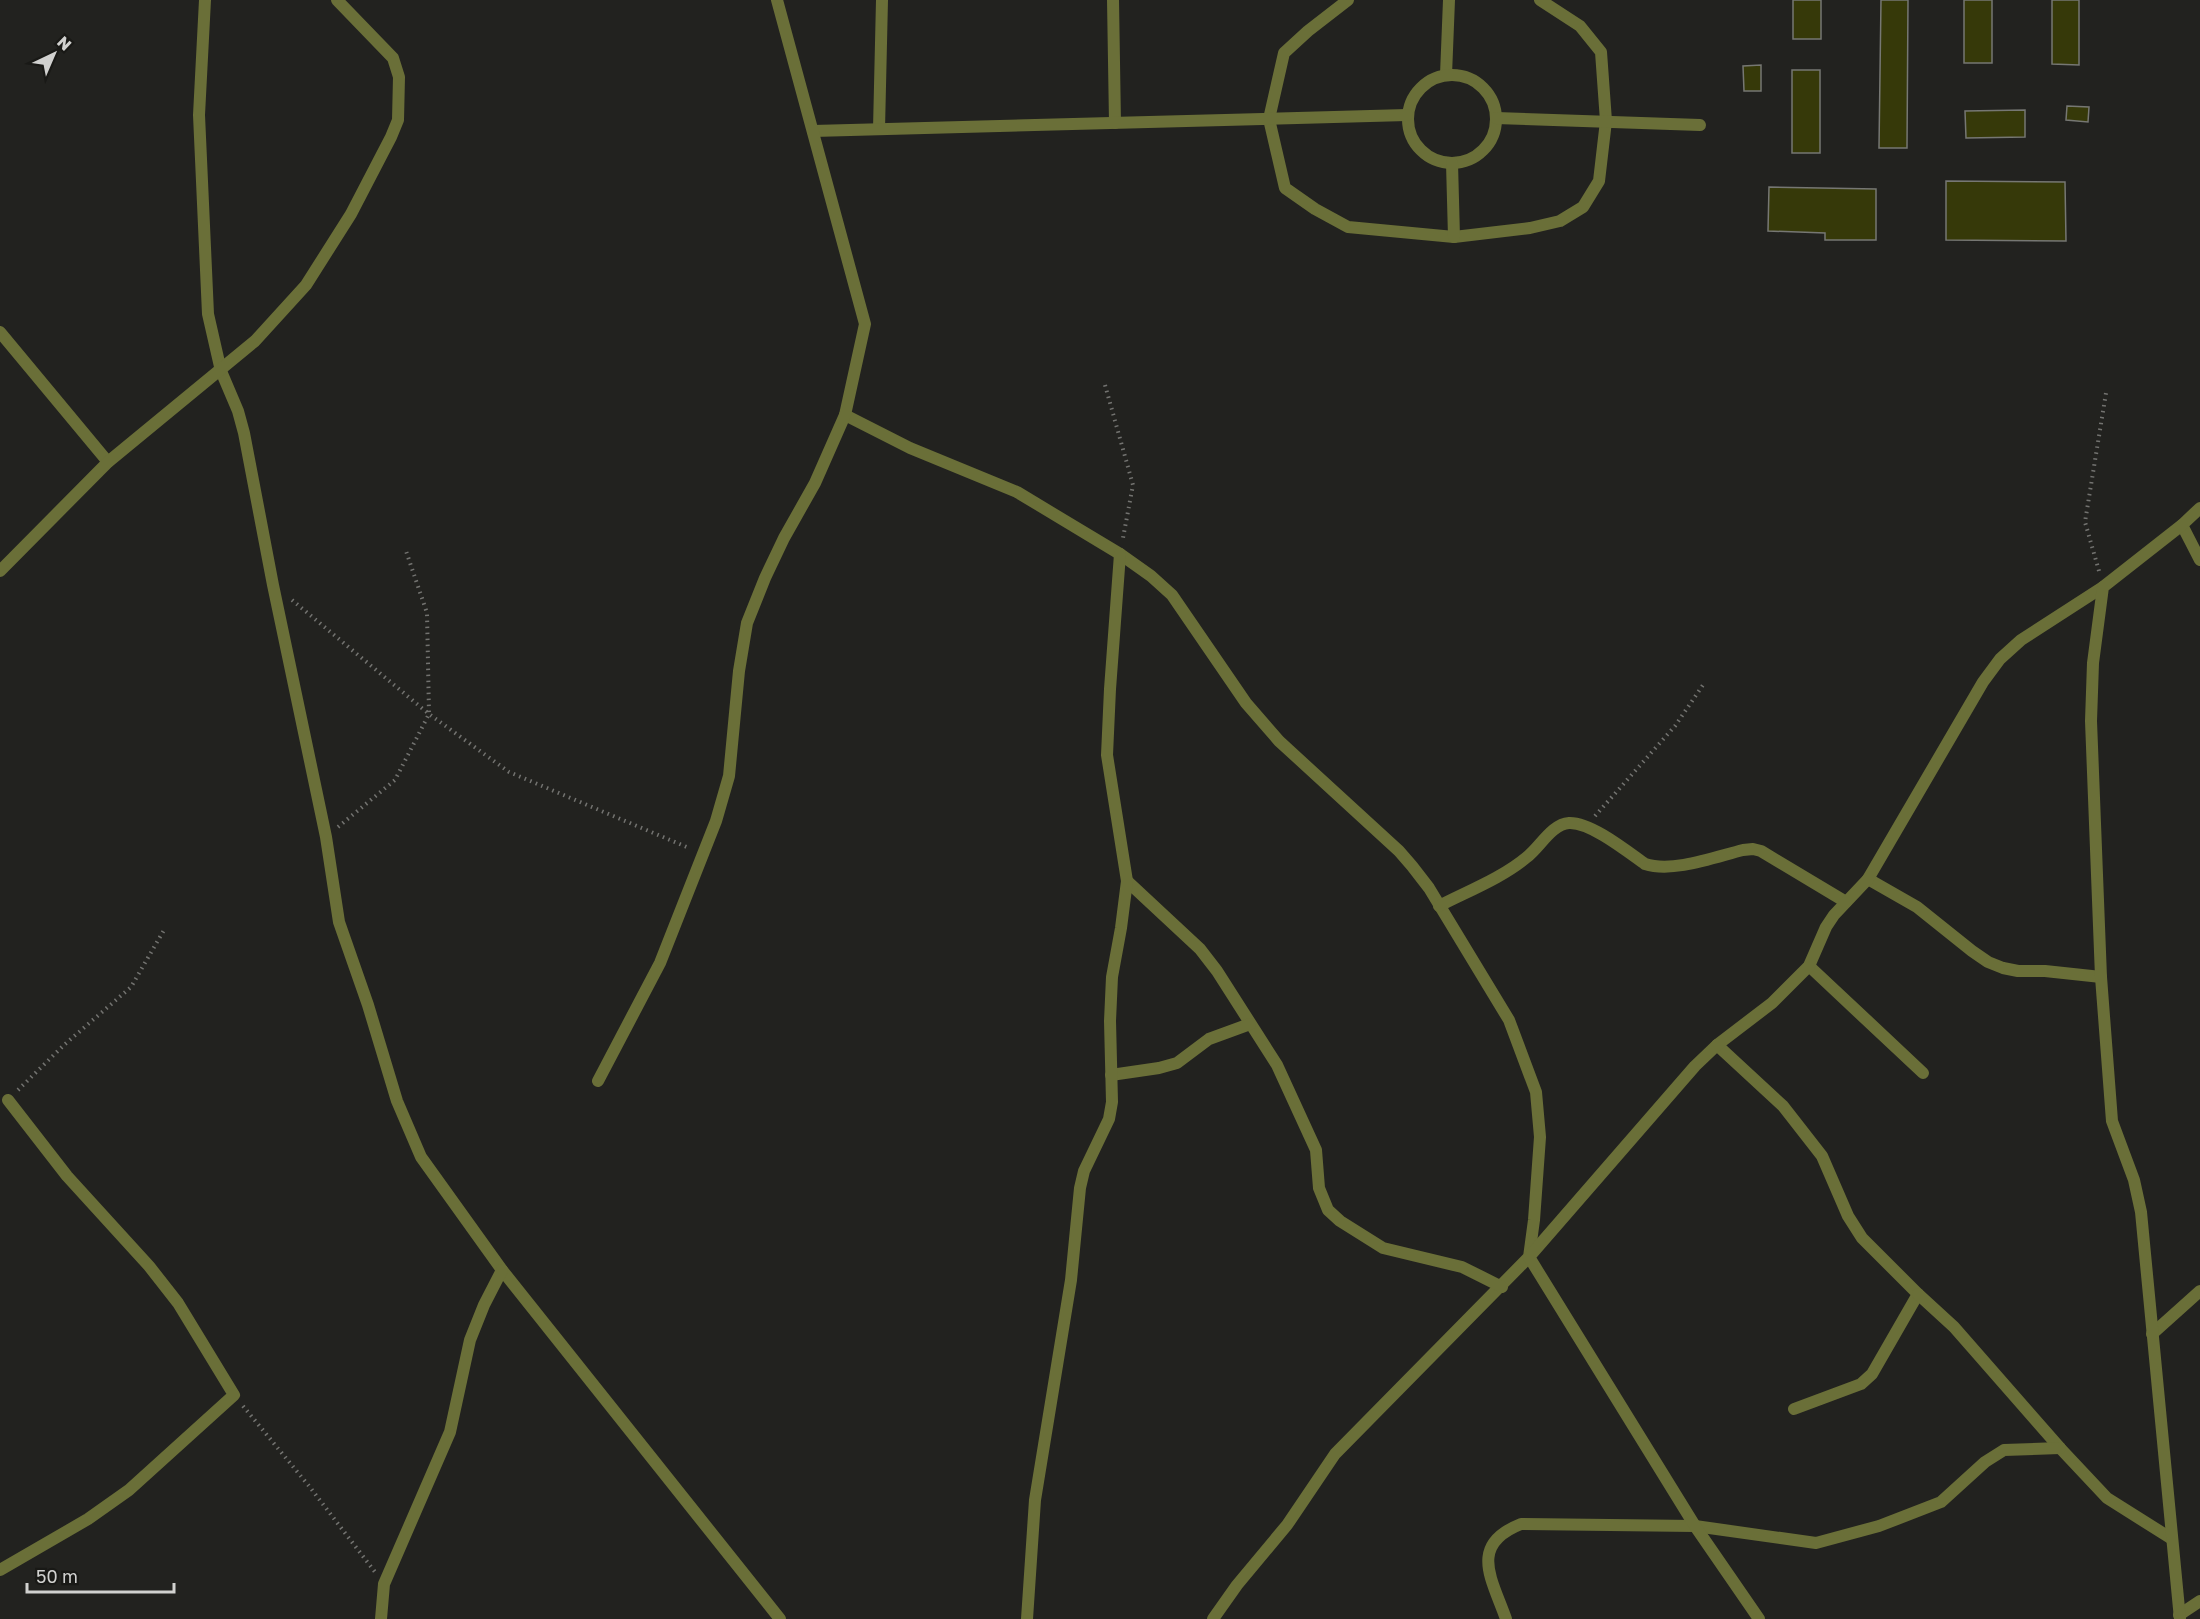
<svg xmlns="http://www.w3.org/2000/svg" width="2200" height="1619" font-family="'Golos Text',sans-serif">
  <style>
    .building { fill: #363909; stroke: #767773; stroke-width: 1.5 }
    .lines { fill: none; stroke-linecap: round; stroke-linejoin: round }
    .path { stroke: #737370; stroke-width: 4; stroke-dasharray: 1.5 4.5; stroke-linecap: butt }
    .minor { stroke: #6a6f38; stroke-width: 12 }
  </style>
  <rect width="100%" height="100%" fill="#22221f"/>
  <g class="building">
    <rect x="1793" y="0" width="28" height="39"/>
    <polygon points="1881,0 1908,0 1907,148 1879,148"/>
    <rect x="1964" y="0" width="28" height="63"/>
    <polygon points="2052,0 2079,0 2079,65 2052,64"/>
    <polygon points="1761,65 1761,91 1744,91 1743,66"/>
    <rect x="1792" y="70" width="28" height="83"/>
    <polygon points="2067,106 2089,107 2088,122 2066,120"/>
    <polygon points="2025,110 2025,137 1966,138 1965,111"/>
    <polygon points="1946,181 2065,182 2066,241 1946,240"/>
    <polygon points="1769,187 1876,189 1876,240 1825,240 1825,233 1768,231"/>
  </g>
  <g class="lines">
    <g class="path">
      <polyline points="1105,385 1133,485 1123,538"/>
      <polyline points="2099,571 2085,522 2106,393"/>
      <polyline points="292,600 429,714 509,772 689,848"/>
      <polyline points="1595,816 1675,726 1703,685"/>
      <polyline points="338,827 395,780 429,714 427,613 405,548"/>
      <polyline points="18,1090 64,1045 131,987 164,930"/>
      <polyline points="243,1406 309,1486 375,1572"/>
    </g>
    <g class="minor">
      <polyline points="205,0 199,115 208,314 221,371 238,411 244,433 273,585 326,837 339,922 368,1005 397,1101 421,1157 502,1270 780,1619"/>
      <polyline points="1113,0 1115,123"/>
      <polyline points="1348,0 1308,31 1284,53 1269,119 1285,188 1315,209 1348,227 1454,237 1530,228 1560,221 1583,207 1599,181 1606,121 1601,52 1580,26 1540,0"/>
      <polyline points="1446,75 1449,0"/>
      <circle cx="1452" cy="119" r="44"/>
      <polyline points="1496,118 1700,125"/>
      <polyline points="879,129 882,0"/>
      <polyline points="813,131 1407,115"/>
      <polyline points="1452,163 1454,237"/>
      <polyline points="0,332 108,462"/>
      <polyline points="845,415 910,448 1017,492 1120,554 1151,576 1172,595 1246,703 1279,741 1399,851 1412,866 1429,888 1509,1020 1536,1092 1540,1137 1534,1220 1529,1257 1335,1454 1287,1525 1237,1585 1213,1619"/>
      <polyline points="2182,525 2200,560"/>
      <polyline points="0,571 108,462 255,341 306,285 351,214 391,137 398,120 399,77 393,58 337,0"/>
      <polyline points="1868,879 1917,907 1972,951 1988,962 2003,968 2018,971 2045,971 2101,977"/>
      <polyline points="1127,881 1200,949 1217,971 1277,1065 1316,1150 1319,1188 1328,1210 1340,1221 1383,1248 1462,1267 1502,1287"/>
      <path d="M1439,906C1468,891 1502,878 1527,857C1540,847 1552,824 1569,823C1591,822 1628,852 1645,864C1673,873 1715,857 1743,850L1753,849L1761,851L1846,902"/>
      <polyline points="1809,966 1923,1073"/>
      <polyline points="1717,1045 1783,1106 1822,1156 1848,1216 1862,1238 1918,1294 1872,1374 1861,1384 1794,1409"/>
      <polyline points="1111,1075 1159,1068 1177,1063 1209,1039 1250,1024"/>
      <polyline points="598,1081 660,963 716,821 729,776 739,671 747,623 765,578 784,538 815,483 845,415 865,324 777,0"/>
      <polyline points="1918,1294 1954,1327 2060,1448 2107,1498 2172,1539"/>
      <polyline points="2152,1334 2200,1291"/>
      <polyline points="0,1570 88,1519 129,1490 234,1395 178,1303 149,1266 67,1176 8,1100"/>
      <polyline points="2179,1615 2200,1601"/>
      <polyline points="381,1619 384,1584 450,1432 470,1340 484,1305 502,1270"/>
      <polyline points="1027,1619 1035,1500 1071,1280 1080,1188 1084,1171 1109,1119 1112,1102 1110,1021 1112,977 1121,928 1127,881 1107,755 1110,689 1120,554"/>
      <path d="M1506,1619C1492,1579 1468,1545 1521,1524L1695,1526L1816,1543L1879,1526L1941,1502L1985,1462L2004,1450L2060,1448"/>
      <polyline points="1759,1619 1695,1526 1529,1257 1695,1066 1717,1045 1772,1003 1809,966 1826,927 1834,915 1868,879 1983,682 2000,659 2021,640 2103,587"/>
      <polyline points="2180,1619 2141,1212 2134,1180 2112,1121 2101,977 2091,721 2093,663 2103,587 2182,525 2200,508"/>
    </g>
  </g>
  <g transform="translate(54 54) rotate(44)" stroke="#191916" stroke-width="4.5" paint-order="stroke">
  <path d="M0-4.5L10 22L0 15L-10 22Z" fill="#d1d1cf"/>
  <text y="-9" font-size="16" font-weight="bold" text-anchor="middle" fill="#d1d1cf">N</text>
  </g>
  <path d="M27 1583v9h147v-9" fill="none" stroke="#d1d1cf" stroke-width="3"/>
  <text x="36" y="1583" font-size="18" fill="#d1d1cf" stroke="#191916" stroke-width="4.5" paint-order="stroke">50 m</text>
</svg>
